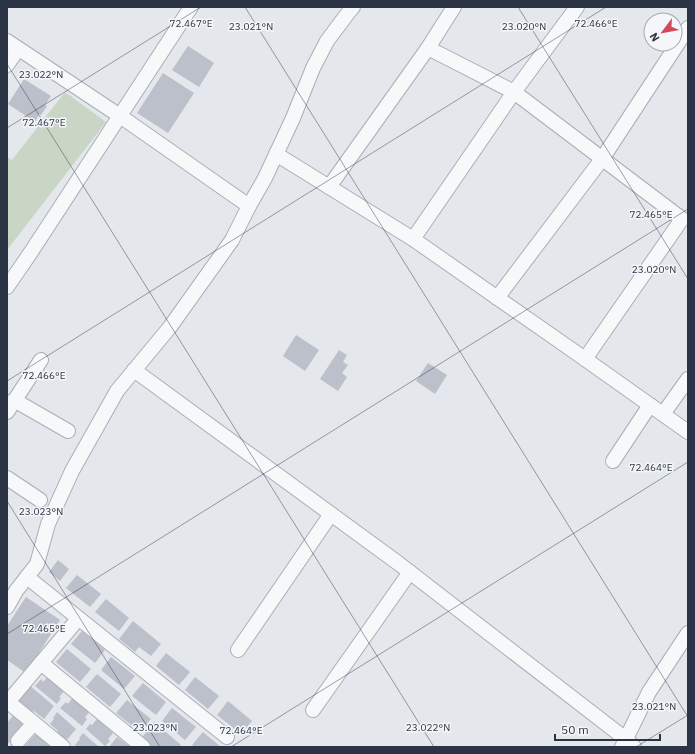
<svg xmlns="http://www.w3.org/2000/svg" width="695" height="754" font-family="'IBM Plex Sans',sans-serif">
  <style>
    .green { fill: #c9d6c5 }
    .building { fill: #bbc0ca }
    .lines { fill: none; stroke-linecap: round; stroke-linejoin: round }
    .minor-casing { stroke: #a9aeb7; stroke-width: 16 }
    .minor { stroke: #f7f8fa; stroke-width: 14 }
    .ticks { fill: none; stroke: #2b3445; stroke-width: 1; stroke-opacity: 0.45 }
    .ticks-label { font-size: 10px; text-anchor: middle; fill: #2b3445; stroke: #f4f6f9; stroke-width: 3; stroke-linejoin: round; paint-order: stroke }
  </style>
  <rect width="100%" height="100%" fill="#e4e7ec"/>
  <polygon class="green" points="65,92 106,122 7,250 7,157 12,160"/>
  <g class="building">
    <polygon points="188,46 214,63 199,87 172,70"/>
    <polygon points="163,73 194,93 168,133 137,113"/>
    <polygon points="24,79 51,96 45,105 47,106 41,115 39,114 35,122 8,104"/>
    <polygon points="296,335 319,350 305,371 283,356"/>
    <polygon points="339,350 347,355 343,362 348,365 342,373 347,377 338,391 320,379"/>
    <polygon points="428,363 447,375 435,394 416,381"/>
    <polygon points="58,560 69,569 60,581 49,572"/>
    <polygon points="77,575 101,594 90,607 66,588"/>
    <polygon points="26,597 60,620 26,673 7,660 7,626"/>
    <polygon points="106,599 129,618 119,631 95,612"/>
    <polygon points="133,621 161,644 151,656 139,647 135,652 119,639"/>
    <polygon points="82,631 105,650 95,663 71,644"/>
    <polygon points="67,649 91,669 80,682 56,662"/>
    <polygon points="166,653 190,672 179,685 156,666"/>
    <polygon points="111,657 135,676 124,689 101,670"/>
    <polygon points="97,674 121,694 110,707 86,687"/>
    <polygon points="49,675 66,689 59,697 61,698 57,704 35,686 41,679 43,682"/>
    <polygon points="195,677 219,696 208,709 185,690"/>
    <polygon points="143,683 166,702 156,715 132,696"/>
    <polygon points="29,685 54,706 44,719 34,711 31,714 16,702"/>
    <polygon points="73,697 90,711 85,717 87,719 82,726 60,708 66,702 68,704"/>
    <polygon points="127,700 151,719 140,732 116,713"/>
    <polygon points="228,701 252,721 241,734 217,715"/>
    <polygon points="172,708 196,727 185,740 162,721"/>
    <polygon points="16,712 27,723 7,745 7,723"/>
    <polygon points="57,712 76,729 66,741 56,733 58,731 50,724 54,719 53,718"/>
    <polygon points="97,719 113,733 108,739 110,741 105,746 86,729 90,724 92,725"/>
    <polygon points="154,722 181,745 179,747 149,747 140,740"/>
    <polygon points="38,731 57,747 24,747"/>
    <polygon points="203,732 221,747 195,747 192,745"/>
    <polygon points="83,733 99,747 78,747 75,745 80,739 79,738"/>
    <polygon points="117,737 130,747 109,747"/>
  </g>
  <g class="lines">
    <defs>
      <g id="minor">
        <polyline points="7,41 120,116 249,206"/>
        <polyline points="428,48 454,7"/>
        <polyline points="7,65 18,49"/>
        <polyline points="276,154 413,239 514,92 682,219 585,359 413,239"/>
        <polyline points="329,187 428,48 514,92 577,7"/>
        <polyline points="7,287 31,252 191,7"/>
        <polyline points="497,298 602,159 688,28"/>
        <polyline points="585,359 688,432"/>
        <polyline points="134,370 398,563 627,740 634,747"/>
        <polyline points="14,400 68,431"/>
        <polyline points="7,412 41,360"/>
        <polyline points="663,414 688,379"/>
        <polyline points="613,461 650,405"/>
        <polyline points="7,478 40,500"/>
        <polyline points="27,577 227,737"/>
        <polyline points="7,607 16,591 37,564 48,524 72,471 117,391 170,327 232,240 249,206 265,178 293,118 313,68 327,41 348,13 353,7"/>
        <polyline points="238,650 331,514"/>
        <polyline points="41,663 143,747"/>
        <polyline points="7,701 63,747"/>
        <polyline points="8,702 78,619"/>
        <polyline points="313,710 410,572"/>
        <polyline points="18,741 34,723"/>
        <polyline points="622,747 649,692 688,633"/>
      </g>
    </defs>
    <use href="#minor" class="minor-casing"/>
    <use href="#minor" class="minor"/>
  </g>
  <path class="ticks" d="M245,7L688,717M518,7L688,279M7,64L434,747M7,128L201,7M7,381L606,7M7,501L160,747M7,634L688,209M231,747L688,462M636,747L688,715"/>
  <g class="ticks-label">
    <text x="191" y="27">72.467°E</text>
    <text x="596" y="27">72.466°E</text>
    <text x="251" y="30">23.021°N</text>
    <text x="524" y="30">23.020°N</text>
    <text x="41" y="78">23.022°N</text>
    <text x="44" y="126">72.467°E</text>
    <text x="651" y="218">72.465°E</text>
    <text x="654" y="273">23.020°N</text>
    <text x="44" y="379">72.466°E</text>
    <text x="651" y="471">72.464°E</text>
    <text x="41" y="515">23.023°N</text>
    <text x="44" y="632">72.465°E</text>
    <text x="654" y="710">23.021°N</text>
    <text x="155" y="731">23.023°N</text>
    <text x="428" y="731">23.022°N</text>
    <text x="241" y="734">72.464°E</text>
  </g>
  <rect width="695" height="754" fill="none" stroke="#2b3445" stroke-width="16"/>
  <g transform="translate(663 32) rotate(238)"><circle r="19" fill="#f4f6f9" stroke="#a4a8b1"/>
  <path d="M0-3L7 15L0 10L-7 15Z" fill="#d1495b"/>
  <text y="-6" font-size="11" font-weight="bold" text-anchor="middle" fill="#2b3445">N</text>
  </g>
  <path d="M555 734v6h105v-6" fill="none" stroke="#2b3445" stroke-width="2"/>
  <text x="561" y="734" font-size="12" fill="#2b3445" stroke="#f4f6f9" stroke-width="3" paint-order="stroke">50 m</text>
</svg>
